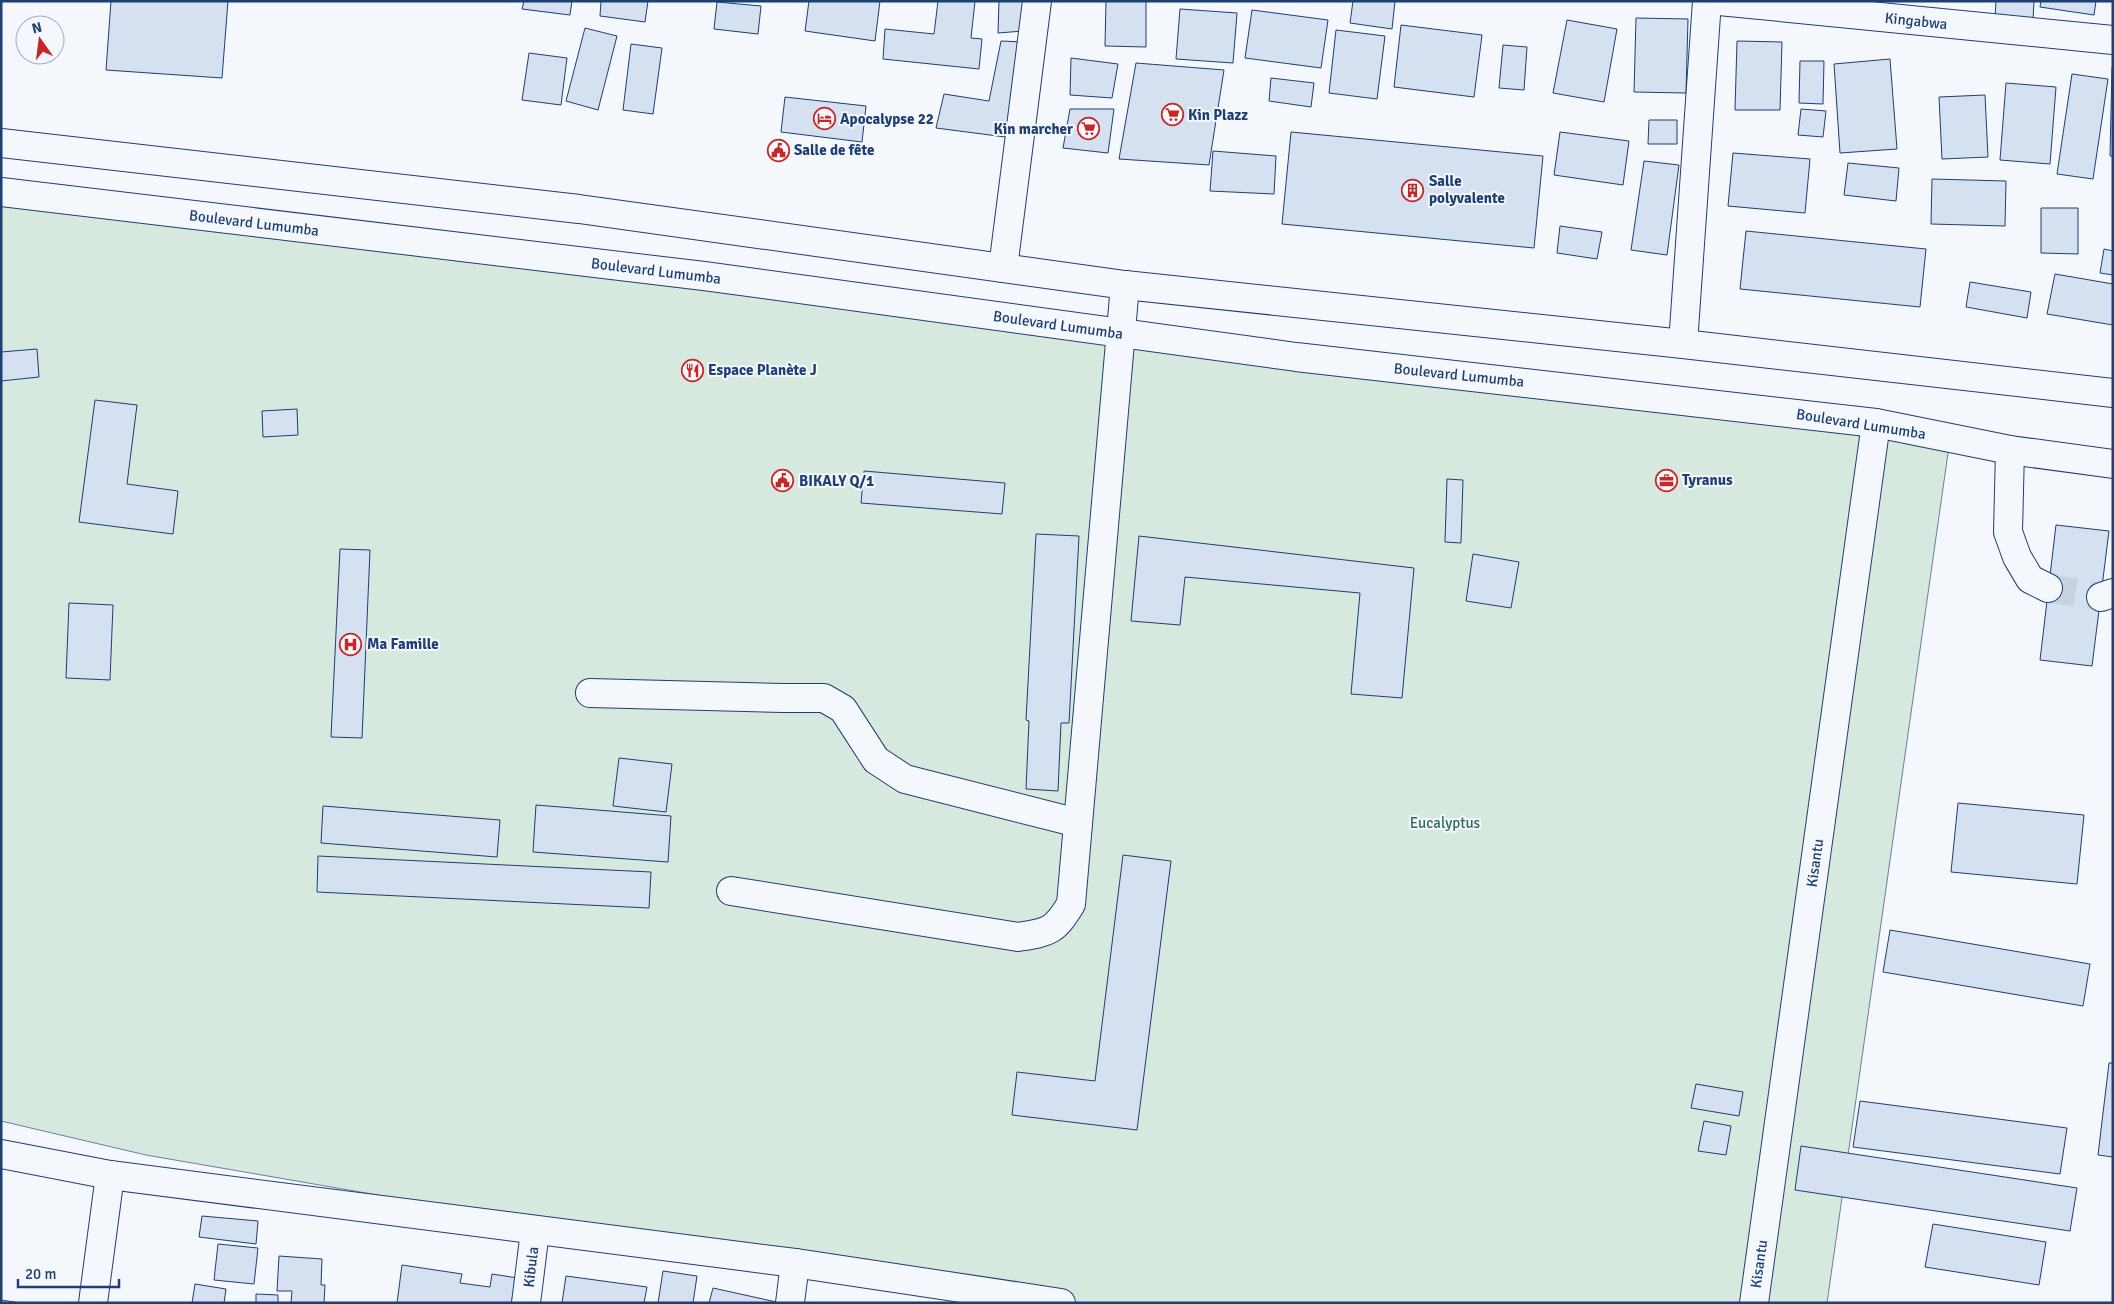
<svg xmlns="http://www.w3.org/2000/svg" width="2114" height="1304" font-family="Signika,sans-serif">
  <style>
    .green { fill: #d7e8df; stroke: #687fa3 }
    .building { fill: #d5e0f0; stroke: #1d3f73 }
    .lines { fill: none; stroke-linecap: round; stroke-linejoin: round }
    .minor-tunnel { stroke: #c9d2e0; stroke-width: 28; stroke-dasharray: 28 14; stroke-linecap: butt }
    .minor-casing { stroke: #1d3f73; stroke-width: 30 }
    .highway-casing { stroke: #1d3f73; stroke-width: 30 }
    .minor { stroke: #f4f7fb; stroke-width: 28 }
    .highway { stroke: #f4f7fb; stroke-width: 28 }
    .labels { text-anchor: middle; stroke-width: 4; stroke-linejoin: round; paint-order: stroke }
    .street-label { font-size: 15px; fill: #1d3f73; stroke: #f4f7fb }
    .poi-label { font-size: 15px; font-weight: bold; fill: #1d3f73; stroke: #f4f7fb; text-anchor: start }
    .park-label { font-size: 15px; fill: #2c6c60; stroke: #f4f7fb }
  </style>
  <rect width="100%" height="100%" fill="#f4f7fb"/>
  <polygon class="green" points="1,192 1951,432 1827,1303 1003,1303 146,1155 1,1121"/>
  <g class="building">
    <polygon points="111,1 228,1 222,78 106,70"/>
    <polygon points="524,1 572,1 570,15 522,9"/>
    <polygon points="601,1 648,1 645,22 600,16"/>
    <polygon points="809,1 880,1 875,41 805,31"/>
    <polygon points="938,1 975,1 971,38 982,39 979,69 883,59 885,29 934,34"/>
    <polygon points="999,1 1026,1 1023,31 998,33"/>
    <polygon points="1106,1 1146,1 1146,47 1105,46"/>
    <polygon points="1353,1 1395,1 1392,29 1350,23"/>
    <polygon points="1996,1 2034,1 2033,20 1995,18"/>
    <polygon points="2041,1 2096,1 2094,15 2040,7"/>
    <polygon points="717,2 761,6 758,34 714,29"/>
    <polygon points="1180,9 1237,13 1233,63 1176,59"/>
    <polygon points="1252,10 1328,20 1321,68 1245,58"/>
    <polygon points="1636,18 1688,19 1686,93 1634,92"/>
    <polygon points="1567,20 1617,29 1604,102 1553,93"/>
    <polygon points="1401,25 1482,35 1474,97 1394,87"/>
    <polygon points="585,28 617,36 598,110 566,101"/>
    <polygon points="1336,30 1385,36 1377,99 1329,93"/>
    <polygon points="1001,41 1023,42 1013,138 936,128 944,94 989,101"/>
    <polygon points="1737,41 1782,42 1780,110 1735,110"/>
    <polygon points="631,44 662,48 653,114 623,110"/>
    <polygon points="1503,45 1527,47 1524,90 1499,88"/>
    <polygon points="529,53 567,58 561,105 522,100"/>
    <polygon points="1071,58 1118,64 1112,98 1070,95"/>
    <polygon points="1890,59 1897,149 1840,153 1834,64"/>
    <polygon points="1800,61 1824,61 1823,104 1799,103"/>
    <polygon points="1136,63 1224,70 1209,165 1119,159"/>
    <polygon points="2112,67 2113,67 2113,156 2110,156"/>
    <polygon points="2072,74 2108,79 2093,179 2057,174"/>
    <polygon points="1271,78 1314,83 1311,107 1269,101"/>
    <polygon points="2006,83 2056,87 2050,164 2000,160"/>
    <polygon points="1985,95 1988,157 1942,159 1939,97"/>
    <polygon points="785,97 866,106 862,142 781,132"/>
    <polygon points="1070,109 1114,109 1108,153 1063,148"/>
    <polygon points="1801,109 1826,111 1823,137 1798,135"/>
    <polygon points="1649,120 1677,120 1677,144 1648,144"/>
    <polygon points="1291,132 1543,156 1534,248 1282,224"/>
    <polygon points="1560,132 1629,141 1623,185 1554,175"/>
    <polygon points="1213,151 1276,156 1274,194 1210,191"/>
    <polygon points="1733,153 1810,159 1805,213 1728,206"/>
    <polygon points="1644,161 1679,165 1667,255 1631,250"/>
    <polygon points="1848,163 1899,168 1896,201 1844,195"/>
    <polygon points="1932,179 2006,181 2005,226 1931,224"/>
    <polygon points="2041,208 2078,208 2078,254 2041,253"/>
    <polygon points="1560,226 1602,232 1597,259 1557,253"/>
    <polygon points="1746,231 1926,249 1920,307 1740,289"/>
    <polygon points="2104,249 2113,251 2113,275 2100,273"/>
    <polygon points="2055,274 2113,284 2113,325 2047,314"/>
    <polygon points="1970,282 2031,292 2027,318 1966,307"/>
    <polygon points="37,349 39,377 1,381 1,352"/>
    <polygon points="95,400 137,405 127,484 178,491 173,534 79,522"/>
    <polygon points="297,409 298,435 263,437 262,411"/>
    <polygon points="864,471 1005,483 1002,514 861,503"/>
    <polygon points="1447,479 1463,480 1461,543 1445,542"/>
    <polygon points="2056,525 2109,531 2092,666 2040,660"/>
    <polygon points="1036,534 1079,536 1069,723 1061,723 1058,791 1026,789 1029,721 1026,720"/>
    <polygon points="1139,536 1414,568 1402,698 1351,694 1360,593 1185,577 1180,625 1131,621"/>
    <polygon points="340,549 370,550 362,738 331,737"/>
    <polygon points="1473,554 1519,562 1511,608 1466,601"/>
    <polygon points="69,603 113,605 110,680 66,678"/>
    <polygon points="619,758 672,764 666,812 613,806"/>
    <polygon points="1958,803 2084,815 2077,884 1951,872"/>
    <polygon points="536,805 671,816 668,862 533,852"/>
    <polygon points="323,806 500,820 497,857 321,843"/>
    <polygon points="1123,855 1171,861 1137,1130 1012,1115 1017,1072 1095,1081"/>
    <polygon points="318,856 651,872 649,908 317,892"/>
    <polygon points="1890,930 2090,964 2083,1006 1883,972"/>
    <polygon points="2109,1063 2113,1063 2113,1157 2098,1155"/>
    <polygon points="1696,1084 1743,1092 1739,1116 1691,1108"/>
    <polygon points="1860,1101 2067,1128 2060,1174 1853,1147"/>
    <polygon points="1704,1121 1731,1126 1726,1155 1698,1151"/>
    <polygon points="1801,1146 2077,1188 2070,1231 1795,1190"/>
    <polygon points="202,1216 258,1221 256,1244 199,1237"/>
    <polygon points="1933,1224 2046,1242 2039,1285 1925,1267"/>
    <polygon points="218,1244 258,1248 254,1284 214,1280"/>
    <polygon points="279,1256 322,1259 321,1285 325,1285 324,1303 291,1303 292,1291 277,1291"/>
    <polygon points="402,1265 462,1274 460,1283 490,1287 492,1274 524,1279 520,1303 397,1303"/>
    <polygon points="663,1271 697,1276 693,1303 658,1303"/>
    <polygon points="566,1276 647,1287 644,1303 562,1303"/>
    <polygon points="195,1284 226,1289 224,1303 192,1303"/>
    <polygon points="713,1288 781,1303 709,1303"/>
    <polygon points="256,1294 278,1295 278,1303 256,1303"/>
    <polygon points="1,1300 21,1303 1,1303"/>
  </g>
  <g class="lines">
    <polyline class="minor-tunnel" points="2048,588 2101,597"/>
    <defs>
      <g id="minor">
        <polyline points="1719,1 2113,40"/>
        <polyline points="1003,268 1037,1"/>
        <polyline points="1683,344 1707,1"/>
        <polyline points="2010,450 2008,532 2017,557 2030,579 2048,588"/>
        <polyline points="2101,597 2113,593"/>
        <polyline points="590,693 783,698 824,698 843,709 876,760 905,779 1078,823"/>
        <path d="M731,891L1018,937C1049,932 1054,932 1071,904L1125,285"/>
        <polyline points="1,1154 110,1175 795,1263 1061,1303"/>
        <polyline points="93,1303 110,1175"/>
        <polyline points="526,1303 535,1231"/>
        <polyline points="790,1303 795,1263"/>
        <polyline points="1754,1303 1876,423"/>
      </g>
      <g id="highway">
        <polyline points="1,143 579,209 1125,285 1683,344 2113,393"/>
        <polyline points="1,192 704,276 1296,357 1876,423 2010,450 2113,464"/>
      </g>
    </defs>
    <use href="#minor" class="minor-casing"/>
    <use href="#highway" class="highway-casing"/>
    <use href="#minor" class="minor"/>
    <use href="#highway" class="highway"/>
  </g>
  <defs>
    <symbol id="supermarket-ring" viewBox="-11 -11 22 22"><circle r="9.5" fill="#f4f7fb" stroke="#c62828" stroke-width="1.5"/><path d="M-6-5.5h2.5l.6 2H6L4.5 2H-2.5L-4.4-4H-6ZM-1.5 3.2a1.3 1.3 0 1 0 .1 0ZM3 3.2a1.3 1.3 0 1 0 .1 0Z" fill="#c62828"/></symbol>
    <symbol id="hotel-ring" viewBox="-11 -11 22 22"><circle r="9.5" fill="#f4f7fb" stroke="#c62828" stroke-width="1.5"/><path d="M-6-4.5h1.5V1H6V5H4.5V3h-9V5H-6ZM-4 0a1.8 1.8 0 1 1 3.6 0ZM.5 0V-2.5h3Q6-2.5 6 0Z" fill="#c62828"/></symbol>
    <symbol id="civic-ring" viewBox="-11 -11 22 22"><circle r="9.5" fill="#f4f7fb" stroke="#c62828" stroke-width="1.5"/><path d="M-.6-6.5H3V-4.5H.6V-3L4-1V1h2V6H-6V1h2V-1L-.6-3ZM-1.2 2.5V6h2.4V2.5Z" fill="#c62828"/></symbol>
    <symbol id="building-ring" viewBox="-11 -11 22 22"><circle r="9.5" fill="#f4f7fb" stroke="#c62828" stroke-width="1.5"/><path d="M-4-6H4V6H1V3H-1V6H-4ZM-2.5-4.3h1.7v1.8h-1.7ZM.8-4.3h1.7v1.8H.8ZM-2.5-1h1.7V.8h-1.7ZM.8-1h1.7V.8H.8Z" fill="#c62828"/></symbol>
    <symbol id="restaurant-ring" viewBox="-11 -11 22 22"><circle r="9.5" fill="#f4f7fb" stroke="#c62828" stroke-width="1.5"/><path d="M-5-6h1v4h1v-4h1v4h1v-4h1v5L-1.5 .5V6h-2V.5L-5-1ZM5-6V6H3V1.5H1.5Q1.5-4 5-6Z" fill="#c62828"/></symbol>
    <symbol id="office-ring" viewBox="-11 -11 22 22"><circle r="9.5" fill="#f4f7fb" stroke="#c62828" stroke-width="1.5"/><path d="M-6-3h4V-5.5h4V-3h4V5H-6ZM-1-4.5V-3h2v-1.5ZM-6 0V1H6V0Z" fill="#c62828"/></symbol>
    <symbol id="hospital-ring" viewBox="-11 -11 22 22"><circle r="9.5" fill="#f4f7fb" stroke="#c62828" stroke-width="1.5"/><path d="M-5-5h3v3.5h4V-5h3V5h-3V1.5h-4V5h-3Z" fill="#c62828"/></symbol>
  </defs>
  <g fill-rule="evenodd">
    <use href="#supermarket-ring" x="1160" y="102" width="25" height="25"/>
    <use href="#hotel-ring" x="812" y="106" width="25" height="25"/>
    <use href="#supermarket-ring" x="1076" y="116" width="25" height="25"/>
    <use href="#civic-ring" x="766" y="138" width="25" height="25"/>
    <use href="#building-ring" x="1400" y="178" width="25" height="25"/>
    <use href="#restaurant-ring" x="680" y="358" width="25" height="25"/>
    <use href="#office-ring" x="1654" y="468" width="25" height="25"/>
    <use href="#civic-ring" x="770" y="468" width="25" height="25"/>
    <use href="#hospital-ring" x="338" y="632" width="25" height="25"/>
  </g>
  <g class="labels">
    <g class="street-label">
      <text transform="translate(1916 21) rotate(6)" y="5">Kingabwa</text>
      <text transform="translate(254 223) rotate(7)" y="5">Boulevard Lumumba</text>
      <text transform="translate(656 271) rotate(7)" y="5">Boulevard Lumumba</text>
      <text transform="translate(1058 325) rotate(8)" y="5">Boulevard Lumumba</text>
      <text transform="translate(1459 375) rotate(6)" y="5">Boulevard Lumumba</text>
      <text transform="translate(1861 424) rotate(9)" y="5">Boulevard Lumumba</text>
      <text transform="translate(1815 863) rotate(-82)" y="5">Kisantu</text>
      <text transform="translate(1759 1264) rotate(-82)" y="5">Kisantu</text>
      <text transform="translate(531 1267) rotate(-83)" y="5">Kibula</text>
    </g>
    <g class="poi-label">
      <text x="1188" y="120">Kin Plazz</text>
      <text x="840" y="124">Apocalypse 22</text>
      <text x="1073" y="134" text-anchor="end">Kin marcher</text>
      <text x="794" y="155">Salle de fête</text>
      <text x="1429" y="186">Salle<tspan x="1429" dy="17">polyvalente</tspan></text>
      <text x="708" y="375">Espace Planète J</text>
      <text x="1682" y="485">Tyranus</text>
      <text x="799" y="486">BIKALY Q/1</text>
      <text x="367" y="649">Ma Famille</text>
    </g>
    <g class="park-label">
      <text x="1445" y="828">Eucalyptus</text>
    </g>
  </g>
  <rect width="2114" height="1304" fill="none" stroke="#1d3f73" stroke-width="5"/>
  <g transform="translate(40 40) rotate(346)"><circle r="24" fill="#f4f7fb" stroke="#9eadc5"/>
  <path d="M0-4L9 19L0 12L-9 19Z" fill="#c62828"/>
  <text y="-8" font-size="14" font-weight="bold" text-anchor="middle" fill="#1d3f73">N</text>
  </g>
  <path d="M18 1279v8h101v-8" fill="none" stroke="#1d3f73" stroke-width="2.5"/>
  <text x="25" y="1279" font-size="15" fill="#1d3f73" stroke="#f4f7fb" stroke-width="4" paint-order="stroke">20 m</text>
</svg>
